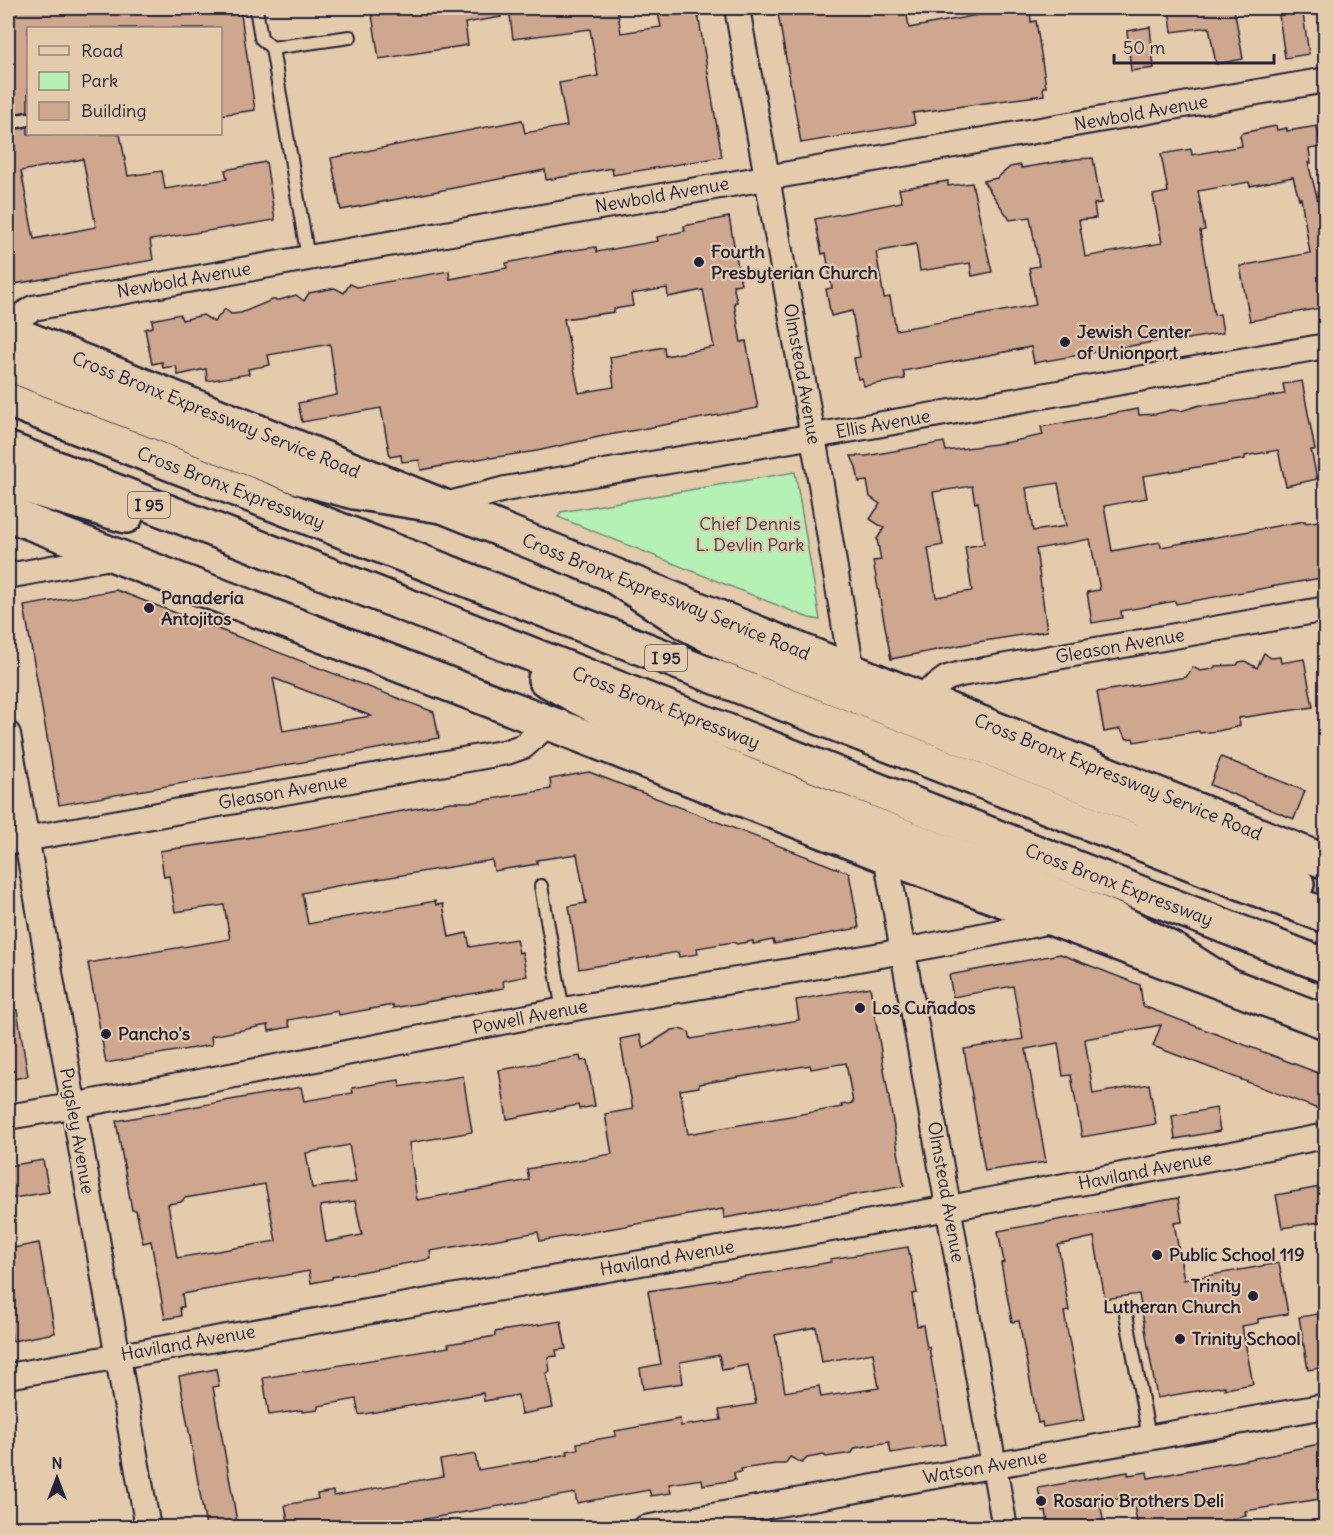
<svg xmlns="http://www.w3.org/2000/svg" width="1333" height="1535" font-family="Delius,sans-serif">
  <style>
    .green { fill: #b5f0b5; stroke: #6c8978; stroke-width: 1.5 }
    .building { fill: #cfa68e; stroke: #22223b; stroke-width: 1.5; fill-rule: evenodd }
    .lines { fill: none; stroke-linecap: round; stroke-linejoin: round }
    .service-casing { stroke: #22223b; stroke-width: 16 }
    .minor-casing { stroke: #22223b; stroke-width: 28 }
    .secondary-casing { stroke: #22223b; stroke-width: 38 }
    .motorway-casing { stroke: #22223b; stroke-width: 38 }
    .service { stroke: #e4cbac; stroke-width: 12 }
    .minor { stroke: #e4cbac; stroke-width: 24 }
    .secondary { stroke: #e4cbac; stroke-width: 33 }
    .motorway { stroke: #e4cbac; stroke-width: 33 }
    .poi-dot { fill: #22223b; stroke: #e4cbac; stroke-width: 2 }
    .labels { text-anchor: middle; stroke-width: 4.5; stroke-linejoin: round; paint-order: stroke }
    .shield { fill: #e4cbac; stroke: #5c555d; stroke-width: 1.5 }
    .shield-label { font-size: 16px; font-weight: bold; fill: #22223b }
    .street-label { font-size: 18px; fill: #22223b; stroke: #e4cbac }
    .poi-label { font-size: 18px; font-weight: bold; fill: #22223b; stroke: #e4cbac; text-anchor: start }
    .park-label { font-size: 18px; fill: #38414d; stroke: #e4cbac }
  </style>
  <rect width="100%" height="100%" fill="#e4cbac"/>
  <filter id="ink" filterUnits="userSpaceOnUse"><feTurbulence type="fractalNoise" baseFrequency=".0167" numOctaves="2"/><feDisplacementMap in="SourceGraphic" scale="12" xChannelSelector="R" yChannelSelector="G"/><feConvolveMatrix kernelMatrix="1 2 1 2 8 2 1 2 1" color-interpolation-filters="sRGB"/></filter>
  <g filter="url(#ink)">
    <polygon class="green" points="795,472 820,620 809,618 558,517 561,512"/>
    <g class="building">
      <polygon points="8,8 240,8 255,110 220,115 220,28 28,28 28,111 8,115"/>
      <polygon points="371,8 501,8 501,17 465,23 468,45 379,59"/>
      <polygon points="509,8 617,8 621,33 661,27 657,8 697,8 722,157 613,175 612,168 546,180 545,170 341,210 331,158 522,120 525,133 567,126 559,83 598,76 590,29 513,39"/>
      <polygon points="777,8 906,8 909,28 978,15 978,12 1010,8 1030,8 1031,22 1036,21 1046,87 1043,87 1044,95 913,113 915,124 801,143"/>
      <polygon points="1169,8 1234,8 1243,59 1216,64 1209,27 1172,32"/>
      <polygon points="1278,8 1302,8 1309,54 1285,58"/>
      <polygon points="1150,27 1154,68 1131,71 1127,31"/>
      <polygon points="1276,126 1277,130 1287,128 1287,131 1317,126 1321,147 1309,149 1311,163 1308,163 1322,216 1326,215 1326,307 1250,321 1240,266 1310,253 1301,198 1299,199 1293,177 1250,186 1249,182 1198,191 1205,230 1200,231 1214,315 1220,314 1223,333 1176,341 1176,338 1034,363 1031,347 903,371 905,379 864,386 862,378 858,379 854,358 860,357 852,311 831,316 826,289 832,288 826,253 822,254 815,219 902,202 899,189 948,181 948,186 972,183 992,272 972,276 970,263 920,271 916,244 876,252 884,298 890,297 896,330 1036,305 1029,268 1039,266 1030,217 1010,220 983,181 997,178 1010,167 1021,165 1021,168 1076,159 1093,158 1101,203 1094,204 1096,218 1079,220 1085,257 1162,243 1153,195 1168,192 1161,154 1191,149 1192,155 1242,146 1240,135 1242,133"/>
      <path d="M28,127V134H120L128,176L162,171L165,189L227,179L225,170L266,162L275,220L150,240L153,260L8,285V144H10L8,131ZM83,159L96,227L34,239L21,171Z"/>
      <path d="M729,217L741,284L733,285L737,302L734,303L741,342L746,341L758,408L603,436L537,451L490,458L489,457L421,470L419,460L402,462L401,455L390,457L381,408L302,422L298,403L337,395L330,344L268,355L270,365L248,369L249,374L207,381L206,369L178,375L176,366L163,368L162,362L152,364L145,329L153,327L152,320L180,314L182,320L203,315L214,322L225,309L231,314L241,313L272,300H280L296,295L304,301L309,293L335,288L344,293L350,284L357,287L449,271L450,279L507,268L506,263L566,251L596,247L597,252L658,241L657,237L685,231L684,226ZM667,288L668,297L703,290L714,347L665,356L664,347L610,357L614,387L579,393L564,319L614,312V309L633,306L631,294Z"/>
      <path d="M1302,381L1315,450H1311L1317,479L1286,486L1278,450L1245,456V459L1143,476L1147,498L1104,506L1112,551L1160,542L1161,547L1305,521V523L1326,520V577L1176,604L1175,601L1121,611L1122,618L1092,623L1087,592L1100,590L1090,539L1036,549L1047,631L971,643L891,659L873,561L881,560L877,539L884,528L870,519L880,504L870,497L867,481L859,482L856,467L851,456H866L944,442L946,451L1009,442L1043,435L1041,427L1138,409L1139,415L1156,414L1171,410L1181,411L1200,405H1212L1285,394L1283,384ZM1058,483L1066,526L1033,531L1026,488ZM972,486L975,503L978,502L984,544L965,547L972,591L936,597L928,548L943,545L933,492Z"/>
      <path d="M116,590L434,712L439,738L59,805L24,606ZM273,678L371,716L283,731Z"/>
      <polygon points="1264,653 1271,658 1280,657 1281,663 1304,659 1313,707 1239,718 1240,726 1218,731 1200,733 1199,731 1134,742 1133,738 1127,739 1120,729 1104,732 1097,692 1186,677 1193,667 1200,671 1213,669 1215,666 1237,665 1239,662 1245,661 1257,668"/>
      <polygon points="1221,757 1305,791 1294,819 1210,785"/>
      <polygon points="589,772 849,873 859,928 774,944 773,940 753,944 753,941 737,944 733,942 697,948 698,954 679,957 678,952 579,969 569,906 586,903 577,854 537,860 537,864 494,871 492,860 336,886 302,893 308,924 435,901 436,905 443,904 449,937 467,933 470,947 516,939 519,953 522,952 527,976 503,981 504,988 393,1008 393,1005 339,1015 338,1011 288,1020 290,1027 269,1031 268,1025 211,1036 212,1045 106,1063 88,963 230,939 224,905 175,912 169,876 164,877 160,851 305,829 451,802 474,802 551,789 550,779"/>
      <polygon points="1060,954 1140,985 1143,1006 1326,1076 1326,1112 1153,1046 1161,1025 1101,1036 1085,1039 1093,1094 1149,1084 1156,1124 1082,1137 1071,1075 1063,1076 1058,1043 1026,1049 1046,1162 985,1171 964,1049 1023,1039 1013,986 953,997 949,975"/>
      <path d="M870,987L904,1186L724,1218L723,1209L540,1241L538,1232L430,1251L431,1259L332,1277V1279L311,1283L309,1271L182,1294L184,1307H180L181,1316L165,1319L151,1241L143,1243L136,1210H132L116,1121L301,1087L304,1101L353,1093L352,1088L380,1083L399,1080L400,1087L463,1076L472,1132L409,1143L417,1200L498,1186L529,1180L527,1169L612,1154L605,1114L633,1109L620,1039L640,1035L643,1048L672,1030L679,1029L689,1032L691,1039L799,1020L796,1000ZM846,1063L853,1103L841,1105L842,1107L688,1134L680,1090L699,1087V1084L810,1065L811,1069ZM349,1145L356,1182L312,1188L306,1153ZM265,1184L276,1241L177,1258L168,1204L181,1202L185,1198ZM355,1201L362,1235L326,1242L320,1206Z"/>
      <polygon points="17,1010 28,1076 8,1080 8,1011"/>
      <polygon points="580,1056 581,1061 587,1060 595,1106 579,1109 578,1105 507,1119 499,1070"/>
      <polygon points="1216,1108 1220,1131 1175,1139 1172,1116"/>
      <polygon points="43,1160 49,1192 8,1199 8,1166"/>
      <polygon points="1326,1186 1326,1221 1282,1228 1276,1195"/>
      <polygon points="1178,1198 1182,1222 1174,1223 1184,1280 1279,1263 1288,1314 1258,1319 1258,1323 1242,1326 1253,1384 1225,1389 1225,1386 1157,1398 1139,1294 1105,1299 1094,1237 1058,1245 1069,1311 1064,1312 1084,1420 1043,1427 1042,1422 1038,1423 1019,1321 1012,1322 1001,1263 1004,1262 998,1231"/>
      <polygon points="39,1243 55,1333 12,1341 8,1317 8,1249"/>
      <path d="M908,1247L917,1293L912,1294L917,1326L923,1325L927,1348L929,1347L946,1444L891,1453L889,1442L855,1448L852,1453L826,1457L824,1455L807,1458L802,1463L790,1457L785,1464H775L741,1469L742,1472L734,1473L735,1480L703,1485L702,1479L669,1484L671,1493L651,1496L649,1490L577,1503L575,1493L380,1527H289L285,1505L318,1499L317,1494L333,1491L334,1496L443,1476L440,1460L475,1454L478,1470L547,1458L568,1454L567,1451L578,1449L577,1443L616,1436L615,1431L680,1419L681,1426L721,1420L719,1410L756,1404L748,1365L722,1370L719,1355L680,1362L683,1383L643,1389L640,1368L661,1364L648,1291L780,1271L831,1262L830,1259ZM816,1327L822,1362L873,1353L879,1388L821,1397L819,1386L785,1392L775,1335Z"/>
      <polygon points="1318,1314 1326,1367 1308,1370 1299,1317"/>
      <polygon points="561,1321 566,1349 556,1350 557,1356 548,1357 550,1372 546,1373 553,1408 521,1414 518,1395 484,1401 483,1393 359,1415 356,1399 318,1406 318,1410 302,1412 302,1410 269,1415 263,1378 449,1347 448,1344 495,1336 495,1332"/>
      <polygon points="216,1369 219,1386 213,1387 238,1527 206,1527 179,1376"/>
      <polygon points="1320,1444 1321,1448 1326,1447 1326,1498 1245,1511 1246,1516 1233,1519 1234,1525 1222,1527 1138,1527 1132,1496 1100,1502 1104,1525 1092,1527 1049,1527 1046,1511 1043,1512 1038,1488 1128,1472 1128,1475 1147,1472 1148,1478 1277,1454 1276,1453"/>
    </g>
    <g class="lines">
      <defs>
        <g id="service">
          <polyline points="257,14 261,38 272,48 308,258"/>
          <polyline points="272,48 350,37"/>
          <polyline points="8,123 28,119"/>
          <polyline points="541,886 563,1011"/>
          <polyline points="1125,1309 1149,1437"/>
        </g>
        <g id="minor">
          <polyline points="737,8 817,460 852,671"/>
          <polyline points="12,333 21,316 33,308 308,258 1326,80"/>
          <polyline points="441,506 505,489 780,442 1326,346"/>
          <polyline points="8,576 116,556"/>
          <polyline points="920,697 947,678 961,674 1326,609"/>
          <polyline points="8,734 148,1528"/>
          <polyline points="8,842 507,752 524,746 549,723"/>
          <polyline points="886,856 1005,1528"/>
          <path d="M8,1117C194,1086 379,1045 564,1010C727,980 892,957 1054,920"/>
          <polyline points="8,1376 949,1208 1326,1136"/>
          <polyline points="645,1528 1326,1406"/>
        </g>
        <g id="secondary">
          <polyline points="8,331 1326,862"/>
          <polyline points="8,514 549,723 886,856 1326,1022"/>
        </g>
        <g id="motorway">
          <polyline points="8,364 295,476 354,492 441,506"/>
          <polyline points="8,400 1326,916"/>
          <polyline points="8,449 1326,966"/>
          <polyline points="8,481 126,516"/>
          <polyline points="613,576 689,625 731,647 1140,808 1297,884"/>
          <path d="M545,679C726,781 928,838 1118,921L1175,951L1228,985"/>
        </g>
      </defs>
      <use href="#service" class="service-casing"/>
      <use href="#minor" class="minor-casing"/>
      <use href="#secondary" class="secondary-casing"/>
      <use href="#motorway" class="motorway-casing"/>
      <use href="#service" class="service"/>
      <use href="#minor" class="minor"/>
      <use href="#secondary" class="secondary"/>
      <use href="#motorway" class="motorway"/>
    </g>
  </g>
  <g class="poi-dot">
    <circle cx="699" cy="262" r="6"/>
    <circle cx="1065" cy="342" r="6"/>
    <circle cx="149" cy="608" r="6"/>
    <circle cx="860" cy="1008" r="6"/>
    <circle cx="106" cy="1034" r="6"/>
    <circle cx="1157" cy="1255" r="6"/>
    <circle cx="1253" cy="1296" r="6"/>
    <circle cx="1180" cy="1339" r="6"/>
    <circle cx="1041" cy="1501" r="6"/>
  </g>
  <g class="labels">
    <g class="shield">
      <rect x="128" y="492" width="42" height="26" rx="4.5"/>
      <rect x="645" y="645" width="42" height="26" rx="4.5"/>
    </g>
    <g class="shield-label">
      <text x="149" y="511">I 95</text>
      <text x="666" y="664">I 95</text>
    </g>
    <g class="street-label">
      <text transform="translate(1141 113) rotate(-10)" y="6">Newbold Avenue</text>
      <text transform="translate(662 195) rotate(-10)" y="6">Newbold Avenue</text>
      <text transform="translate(184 280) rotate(-10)" y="6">Newbold Avenue</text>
      <text transform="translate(802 374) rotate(80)" y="6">Olmstead Avenue</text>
      <text transform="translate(216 415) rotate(22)" y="6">Cross Bronx Expressway Service Road</text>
      <text transform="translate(883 424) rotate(-10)" y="6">Ellis Avenue</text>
      <text transform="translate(231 488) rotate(21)" y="6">Cross Bronx Expressway</text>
      <text transform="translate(666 597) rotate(22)" y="6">Cross Bronx Expressway Service Road</text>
      <text transform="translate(1120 646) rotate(-10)" y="6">Gleason Avenue</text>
      <text transform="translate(666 708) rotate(21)" y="6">Cross Bronx Expressway</text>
      <text transform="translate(1118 777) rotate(22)" y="6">Cross Bronx Expressway Service Road</text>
      <text transform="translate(283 792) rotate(-10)" y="6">Gleason Avenue</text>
      <text transform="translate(1119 885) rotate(21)" y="6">Cross Bronx Expressway</text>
      <text transform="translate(530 1017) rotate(-11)" y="6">Powell Avenue</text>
      <text transform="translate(77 1131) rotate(80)" y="6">Pugsley Avenue</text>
      <text transform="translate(1145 1171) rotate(-11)" y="6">Haviland Avenue</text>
      <text transform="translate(946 1192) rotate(80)" y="6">Olmstead Avenue</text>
      <text transform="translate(667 1258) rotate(-10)" y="6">Haviland Avenue</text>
      <text transform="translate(188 1343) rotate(-10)" y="6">Haviland Avenue</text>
      <text transform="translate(985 1467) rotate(-10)" y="6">Watson Avenue</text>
    </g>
    <g class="poi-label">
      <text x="711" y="258">Fourth<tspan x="711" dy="21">Presbyterian Church</tspan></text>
      <text x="1077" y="338">Jewish Center<tspan x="1077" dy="21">of Unionport</tspan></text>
      <text x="161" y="604">Panadería<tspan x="161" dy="21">Antojitos</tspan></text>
      <text x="872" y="1014">Los Cuñados</text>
      <text x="118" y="1040">Pancho's</text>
      <text x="1169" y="1261">Public School 119</text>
      <text x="1241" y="1292" text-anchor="end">Trinity<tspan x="1241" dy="21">Lutheran Church</tspan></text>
      <text x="1192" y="1345">Trinity School</text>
      <text x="1053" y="1507">Rosario Brothers Deli</text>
    </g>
    <g class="park-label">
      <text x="750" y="530">Chief Dennis<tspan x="750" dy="21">L. Devlin Park</tspan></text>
    </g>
  </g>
  <rect width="1333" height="1535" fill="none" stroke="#e4cbac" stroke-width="30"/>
  <rect x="15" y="15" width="1303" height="1505" fill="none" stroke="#22223b" stroke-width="2" filter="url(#ink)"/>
  <rect x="27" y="27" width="195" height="108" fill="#e4cbac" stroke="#96877f" stroke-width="1.5"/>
  <rect x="39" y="46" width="30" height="9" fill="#e4cbac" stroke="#96877f" stroke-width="1.5"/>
  <text x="81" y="57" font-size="18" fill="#22223b">Road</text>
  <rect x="39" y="72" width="30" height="18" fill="#b5f0b5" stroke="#96877f" stroke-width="1.5"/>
  <text x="81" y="87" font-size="18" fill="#22223b">Park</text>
  <rect x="39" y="102" width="30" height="18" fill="#cfa68e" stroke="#96877f" stroke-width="1.5"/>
  <text x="81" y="117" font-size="18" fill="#22223b">Building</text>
  <g transform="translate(57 1478)" stroke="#e4cbac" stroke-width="4.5" paint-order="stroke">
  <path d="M0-4.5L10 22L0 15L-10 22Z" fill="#22223b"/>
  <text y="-9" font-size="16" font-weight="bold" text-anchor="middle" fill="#22223b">N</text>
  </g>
  <path d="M1114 54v9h160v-9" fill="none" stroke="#22223b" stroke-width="3"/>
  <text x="1123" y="54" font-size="18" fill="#22223b" stroke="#e4cbac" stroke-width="4.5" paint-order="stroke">50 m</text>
</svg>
